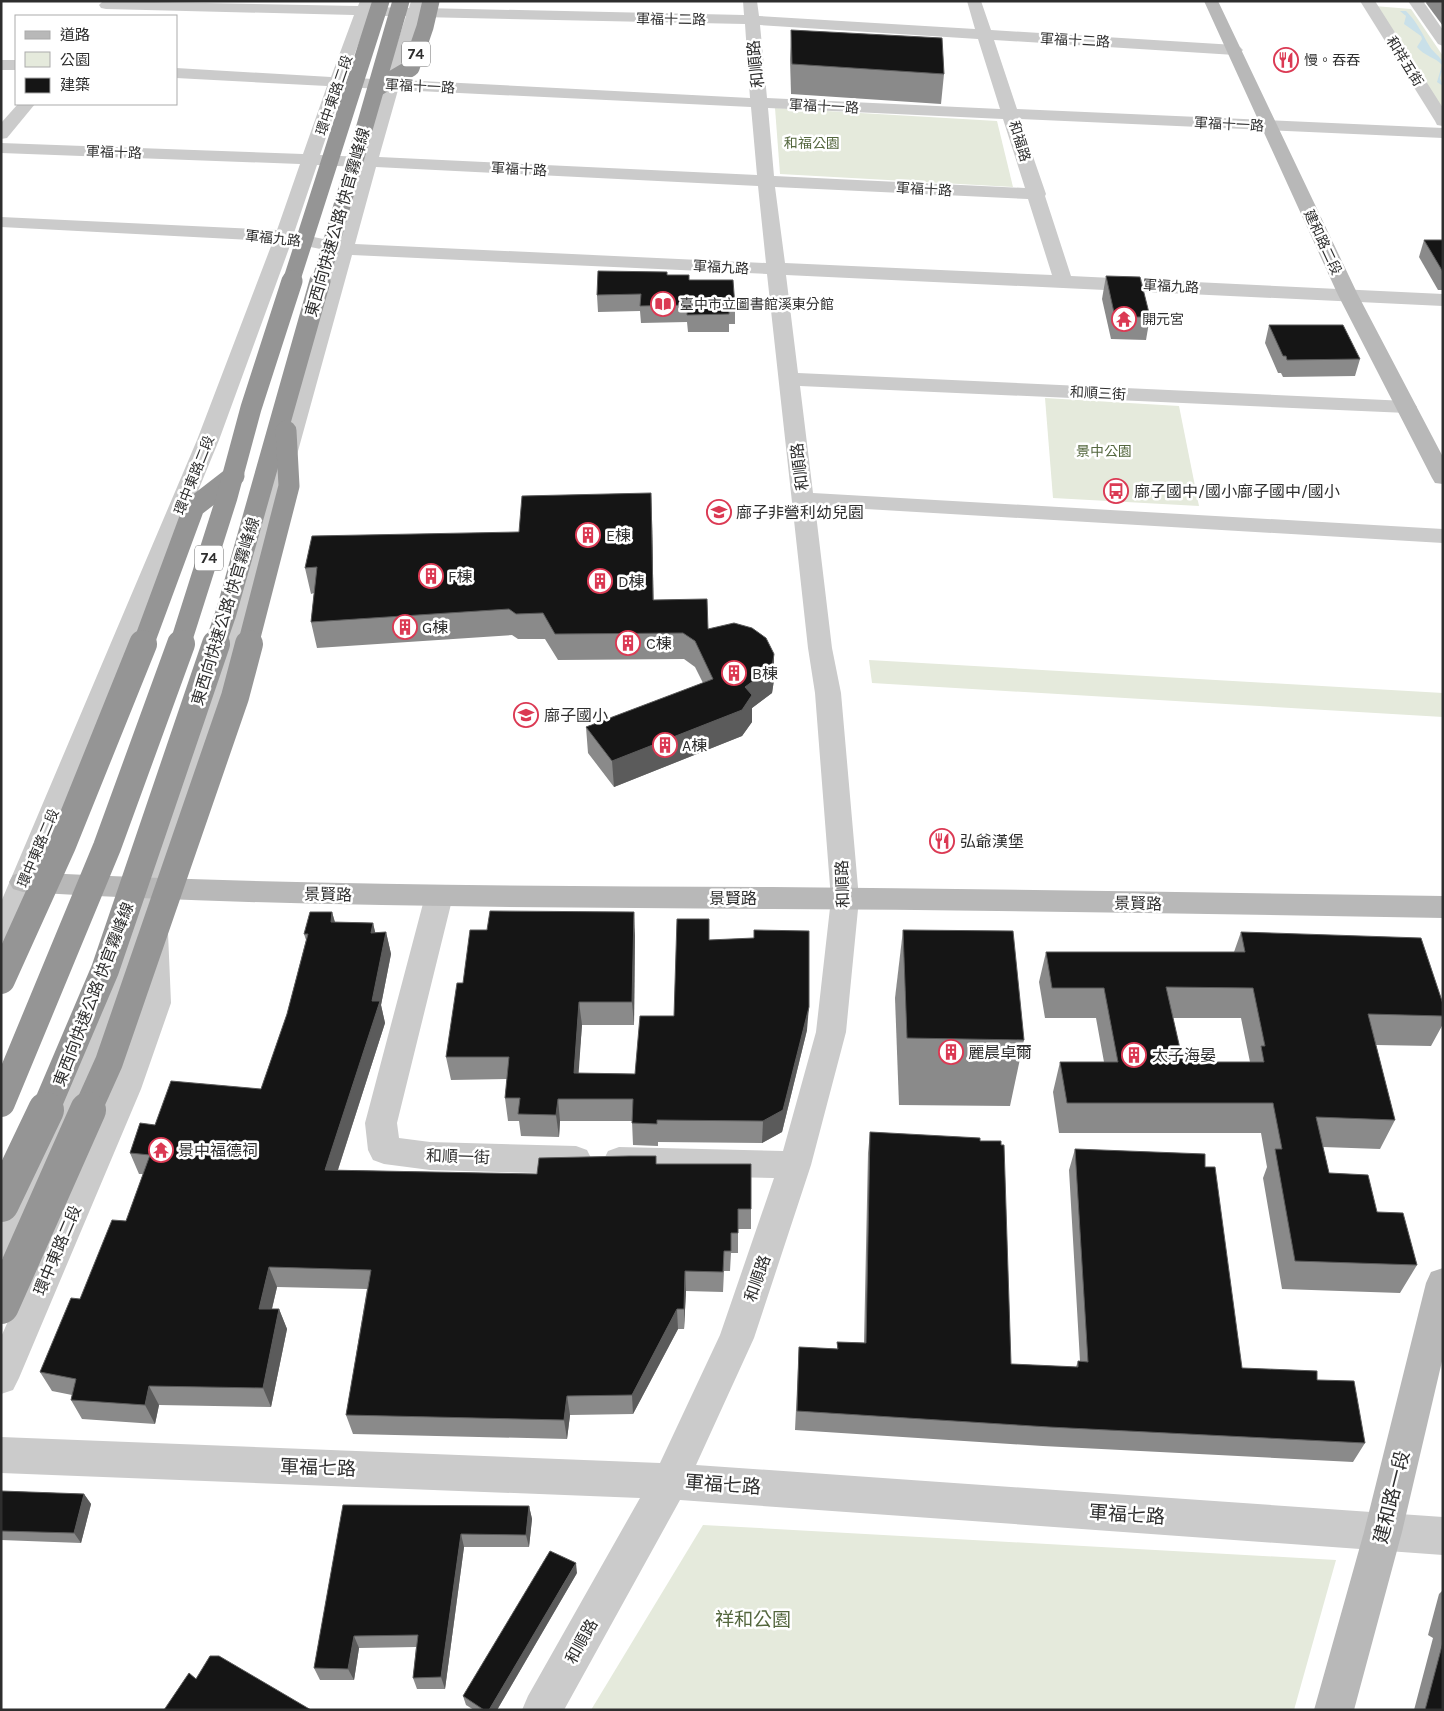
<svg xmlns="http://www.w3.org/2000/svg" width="1444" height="1711" font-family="Karla,'Noto Sans TC',sans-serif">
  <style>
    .green { fill: #e5eadc }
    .water { fill: #c9e0e9 }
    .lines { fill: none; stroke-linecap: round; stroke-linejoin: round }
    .street { fill: #cbcbcb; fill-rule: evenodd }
    .secondary { fill: #b8b8b8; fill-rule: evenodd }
    .highway-bridge-far3 { stroke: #959595; stroke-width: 17 }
    .highway-bridge-far2 { stroke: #959595; stroke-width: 21 }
    .highway-bridge-far1 { stroke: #959595; stroke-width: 28 }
    .highway-bridge { stroke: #959595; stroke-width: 36 }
    .wall { fill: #8a8a8a; fill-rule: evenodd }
    .shaded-wall { fill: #5b5b5b }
    .building { fill: #151515; stroke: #5b5b5b; fill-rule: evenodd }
    .labels { text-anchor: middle; stroke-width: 5; stroke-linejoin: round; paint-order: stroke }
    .far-street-label { font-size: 14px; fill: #2e2e2e; stroke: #fff }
    .far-poi-label { font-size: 14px; fill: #2e2e2e; stroke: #fff; text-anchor: start }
    .far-park-label { font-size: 14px; fill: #54673e; stroke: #fff }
    .shield { fill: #fff; stroke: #6d6d6d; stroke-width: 1 }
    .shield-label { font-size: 15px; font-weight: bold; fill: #2e2e2e }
    .street-label { font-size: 16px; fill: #2e2e2e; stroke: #fff }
    .poi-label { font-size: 16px; fill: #2e2e2e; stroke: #fff; text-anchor: start }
    .near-street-label { font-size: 19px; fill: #2e2e2e; stroke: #fff }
    .near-park-label { font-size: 19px; fill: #54673e; stroke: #fff }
  </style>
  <rect width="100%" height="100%" fill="#fff"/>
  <g class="green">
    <polygon points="1374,6 1411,9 1443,56 1443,113"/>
    <polygon points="775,108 997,121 1013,187 780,174"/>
    <polygon points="1045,398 1179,406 1199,506 1053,498"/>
    <polygon points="869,660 1443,693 1443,717 872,683"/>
    <polygon points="703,1525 1336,1560 1294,1710 591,1710"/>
  </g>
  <path class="water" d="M1400,11H1406C1418,23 1422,34 1430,47C1433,52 1441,57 1443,63C1444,68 1441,73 1440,78L1443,86L1437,82L1442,65C1435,57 1424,56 1417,47L1422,39L1421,36L1404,24L1406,16Z"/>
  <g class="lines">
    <g class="street">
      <path d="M103,1L358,6L360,1H374L372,7L409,8L411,1H425L423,8L744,15L743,1H757L759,16L975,29L967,1H981L991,30L1235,45L1240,47L1243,50L1240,53L1235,55L994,40L1017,109L1443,128V138L1020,119L1046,194L1045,196L1071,276L1443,294V306L786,275L798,373L1407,401L1414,403L1417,407L1414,411L1407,413L800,386L813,493L1443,529V543L815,506L832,648L841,693L859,899L846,1032L811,1165L754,1338L696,1465L1443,1517V1555L680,1500L564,1710H522L528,1696L640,1498L1,1473V1437L660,1463L720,1335L774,1178L619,1175L608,1171L603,1161L608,1151L619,1147L783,1151L816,1032L831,899L815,693L808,648L767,274L352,255L249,629L168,890L155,922L164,925L168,933L171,1003L141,1089L19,1378L13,1390L1,1394V1337L111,1089L141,1003L140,959L51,1180L13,1254L1,1259V1211L21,1175L140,890L225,629L335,252L291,243L219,440L37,882L15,940L11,948L1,951V902L197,440L273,241L1,227V217L277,230L300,164L1,153V143L303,154L327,86L176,78V68L331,77L354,15L106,9L101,8L99,5ZM369,16H406L385,80L346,77ZM420,17L745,24L750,98L401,80ZM760,25L978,39L1000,109L767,98ZM343,87L382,89L362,157L320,155ZM398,90L751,107L757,175L379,157ZM768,108L1003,119L1025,188L774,176ZM317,165L359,167L338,242L294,233ZM376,167L758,186L766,263L355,244ZM775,187L1028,199L1052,275L785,263Z"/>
      <polygon points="1360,1 1375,1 1443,108 1443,126 1437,125 1435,121"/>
      <polygon points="1408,1 1423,1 1443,30 1443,46 1438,44"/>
      <rect x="1" y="60" width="15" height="10"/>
      <polygon points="18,104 35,104 7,138 1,139 1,123"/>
      <polygon points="439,885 449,889 453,896 397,1123 399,1138 430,1142 576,1146 587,1150 592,1160 587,1170 576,1174 430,1170 384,1164 373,1160 368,1150 365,1123 425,896 429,889"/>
    </g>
    <g class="secondary">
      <polygon points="1204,1 1218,1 1358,295 1443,457 1443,484 1435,483 1432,478 1338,295"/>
      <path d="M23,872C273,885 522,886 772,887C996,889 1219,893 1443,896V918C1219,914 996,910 772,909C522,907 273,907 23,892L13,889L9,882L13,875Z"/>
      <polygon points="1443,1268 1443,1357 1402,1532 1354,1710 1314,1710 1364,1532 1426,1283 1431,1272"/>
    </g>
    <g class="highway-bridge-far3">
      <polyline points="377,88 411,68 425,27 431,1"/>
      <polyline points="291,282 381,1"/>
      <polyline points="320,282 401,1"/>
    </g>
    <g class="highway-bridge-far2">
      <polyline points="143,645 194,507 234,476"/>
      <polyline points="180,645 227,497 251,408 292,281"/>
      <polyline points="215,645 226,613 320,281"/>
      <polyline points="248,645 289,486 286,431"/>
    </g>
    <g class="highway-bridge-far1">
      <polyline points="1,980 62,845 143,644"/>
      <polyline points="1,1103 107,847 181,644"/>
      <polyline points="45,1111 105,970 216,644"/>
      <polyline points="87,1111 109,1062 235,697 249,644"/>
    </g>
    <g class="highway-bridge">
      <polyline points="1,1204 46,1110"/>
      <polyline points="1,1306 88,1110"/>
    </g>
  </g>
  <g class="wall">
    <polygon points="1427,1 1443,1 1443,26 1426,3"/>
    <polygon points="791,30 944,74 941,104 791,94 790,59"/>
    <polygon points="1424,240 1443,240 1443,290 1438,290 1419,257"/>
    <polygon points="1106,276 1150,317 1146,340 1111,339 1102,299"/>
    <polygon points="689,280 735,307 735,324 729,324 729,332 688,332 687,322 641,323 640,311 598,312 597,295"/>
    <polygon points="1269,325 1360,359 1355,376 1283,377 1281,373 1278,373 1265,343"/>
    <polygon points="652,519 653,600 708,629 774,680 772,693 752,708 752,722 742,736 614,787 588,753 586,727 703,683 695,667 684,659 558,660 545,639 518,639 512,635 317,648 311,622 314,593 311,594 305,568 519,532"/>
    <polygon points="332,912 335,922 373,923 375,933 386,932 391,954 381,1005 385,1023 338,1170 537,1174 657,1164 751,1209 751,1229 738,1229 738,1253 731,1253 730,1271 724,1271 723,1292 686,1291 684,1329 678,1329 633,1414 570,1415 567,1439 353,1434 346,1415 367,1289 277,1287 272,1309 279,1309 287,1329 271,1407 159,1405 155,1424 82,1419 71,1400 72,1395 52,1391 40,1372 80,1299 126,1221 143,1174 139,1174 130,1153 155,1125 261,1089 287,1014 306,940 304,934"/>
    <polygon points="903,930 1024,1040 1010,1106 899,1105 895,998"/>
    <path d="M1241,932L1443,1004V1024L1431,1046L1376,1045L1395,1120L1380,1149L1323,1147L1329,1173L1377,1212L1417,1265L1400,1293L1282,1289L1263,1178L1267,1167L1261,1133H1059L1053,1092L1060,1062H1104L1096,1018H1045L1039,982L1046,952H1234ZM1173,1018H1241L1250,1062H1183Z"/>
    <polygon points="635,935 634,1025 582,1025 578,1073 635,1074 674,1016 709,940 807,1030 782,1132 762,1143 658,1142 658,1146 633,1145 632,1121 560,1121 559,1137 521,1136 519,1121 508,1121 505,1098 507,1079 451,1080 446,1057 463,983"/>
    <polygon points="870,1132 980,1141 1011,1364 1076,1367 1078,1361 1080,1361 1069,1170 1075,1149 1205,1167 1242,1368 1317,1380 1365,1443 1353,1462 1043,1446 795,1430 799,1347 837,1349 837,1342 864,1343 868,1153"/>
    <polygon points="1,1491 84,1494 91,1504 81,1543 1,1540"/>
    <polygon points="343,1505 529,1506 532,1519 529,1547 464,1547 445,1689 417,1689 413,1678 416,1647 359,1648 354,1680 320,1680 314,1668"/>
    <polygon points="577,1573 497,1710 474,1710 466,1705 463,1696"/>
    <polygon points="1443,1590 1443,1710 1414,1710 1433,1638 1428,1635 1439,1594"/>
  </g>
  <g class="shaded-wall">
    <polygon points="651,493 652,519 654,626 653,600"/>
    <polygon points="774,654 774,680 772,693 752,708 752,722 742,736 614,787 612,761 745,687"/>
    <polygon points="332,912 338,934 331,922"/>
    <polygon points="634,912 635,935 634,1025 632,1002"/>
    <polygon points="373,923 378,944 371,933"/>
    <polygon points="386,932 391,954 381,1005 385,1023 331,1191 325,1170"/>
    <polygon points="579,1002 582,1025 577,1096 574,1073"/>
    <polygon points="809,1007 807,1030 782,1132 762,1143 763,1121"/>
    <polygon points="558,1099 560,1121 559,1137 556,1115"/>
    <polygon points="269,1267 277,1287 267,1329 259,1309"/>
    <polygon points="685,1271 686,1291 684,1329 684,1309"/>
    <polygon points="279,1309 287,1329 271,1407 263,1388"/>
    <polygon points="677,1309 678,1329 633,1414 632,1395"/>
    <polygon points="149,1386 159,1405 155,1424 145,1405"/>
    <polygon points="567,1396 570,1415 567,1439 564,1420"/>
    <polygon points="84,1494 91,1504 81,1543 74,1533"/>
    <polygon points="529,1506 532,1519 529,1547 526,1535"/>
    <polygon points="461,1534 464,1547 445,1689 441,1677"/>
    <polygon points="576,1563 577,1573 497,1710 489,1710"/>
    <polygon points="354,1636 359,1648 354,1680 348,1669"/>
  </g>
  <g class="building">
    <polygon points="791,30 942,38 944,74 792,64"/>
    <polygon points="1424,240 1443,240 1443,272"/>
    <polygon points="598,271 667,272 667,275 689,275 689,280 733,280 735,307 729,307 729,314 687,315 687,305 640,306 641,294 597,295"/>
    <polygon points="1106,276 1140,277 1150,317 1115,317"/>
    <polygon points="1269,325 1343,325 1360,359 1287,360 1286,356 1283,356"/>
    <polygon points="651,493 653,600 707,599 708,629 734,623 752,628 766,638 774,654 772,667 745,687 752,695 742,710 612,761 586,727 713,679 695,641 683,633 555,634 543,613 516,614 509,609 311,622 317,567 305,568 312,536 519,532 522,496"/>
    <polygon points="490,911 634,912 632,1002 579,1002 574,1073 635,1074 640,1016 674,1016 677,919 709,919 709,940 754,938 754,930 809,931 809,1007 783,1110 763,1121 657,1120 657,1124 632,1123 633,1099 558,1099 556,1115 518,1114 520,1098 505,1098 509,1057 446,1057 457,983 463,983 470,930 487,930"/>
    <polygon points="310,912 332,912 331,922 373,923 371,933 386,932 372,1001 380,1001 325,1170 537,1174 539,1158 629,1156 656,1156 656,1164 751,1164 751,1209 738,1209 738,1233 731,1233 731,1251 724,1251 723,1272 685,1271 684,1309 677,1309 632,1395 567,1396 564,1420 346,1415 371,1270 269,1267 259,1309 279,1309 263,1388 149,1386 145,1405 71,1400 76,1379 40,1372 71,1298 80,1299 112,1220 126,1221 150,1155 130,1153 140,1123 155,1125 171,1081 261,1089 287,1014 308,934 304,934"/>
    <polygon points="903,930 1013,931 1024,1040 907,1038"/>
    <path d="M1241,932L1421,938L1443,1004V1016L1368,1014L1395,1120L1316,1117L1329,1173L1368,1175L1377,1212L1403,1213L1417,1265L1295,1261L1275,1149H1282L1273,1103H1067L1060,1062H1118L1104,988H1052L1046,952H1245ZM1166,987L1253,988L1265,1046H1261L1264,1062H1183Z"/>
    <polygon points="870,1132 980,1138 980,1141 1001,1141 1001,1145 1004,1145 1011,1364 1078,1367 1078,1361 1088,1362 1075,1149 1205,1154 1205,1167 1215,1167 1242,1368 1317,1371 1317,1380 1354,1381 1365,1443 1049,1427 797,1411 799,1347 838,1349 837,1342 866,1343"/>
    <polygon points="1,1491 84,1494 74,1533 1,1531"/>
    <polygon points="343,1505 529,1506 526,1535 461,1534 441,1677 413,1678 418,1635 354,1636 348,1669 314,1668"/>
    <polygon points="550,1551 576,1563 489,1710 484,1710 463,1696"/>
    <polygon points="1443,1642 1443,1710 1425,1710"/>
    <polygon points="210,1656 219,1656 311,1710 164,1710 189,1673 196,1679"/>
  </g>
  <defs>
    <symbol id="restaurant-ring" viewBox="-11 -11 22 22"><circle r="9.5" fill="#fff" stroke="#db3953" stroke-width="1.5"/><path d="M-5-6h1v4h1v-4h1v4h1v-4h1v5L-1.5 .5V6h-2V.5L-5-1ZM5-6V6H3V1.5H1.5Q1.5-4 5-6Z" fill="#db3953"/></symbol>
    <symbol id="library-ring" viewBox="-11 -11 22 22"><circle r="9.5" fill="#fff" stroke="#db3953" stroke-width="1.5"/><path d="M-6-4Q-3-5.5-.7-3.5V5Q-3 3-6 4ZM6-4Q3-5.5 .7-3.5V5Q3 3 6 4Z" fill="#db3953"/></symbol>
    <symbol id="temple-ring" viewBox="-11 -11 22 22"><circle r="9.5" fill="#fff" stroke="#db3953" stroke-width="1.5"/><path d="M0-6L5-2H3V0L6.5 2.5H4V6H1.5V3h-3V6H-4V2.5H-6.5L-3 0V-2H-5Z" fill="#db3953"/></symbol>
    <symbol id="bus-ring" viewBox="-11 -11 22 22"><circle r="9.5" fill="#fff" stroke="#db3953" stroke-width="1.5"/><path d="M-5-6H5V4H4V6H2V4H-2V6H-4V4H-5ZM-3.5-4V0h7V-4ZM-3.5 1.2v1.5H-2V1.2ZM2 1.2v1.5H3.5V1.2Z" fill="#db3953"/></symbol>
    <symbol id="school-ring" viewBox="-11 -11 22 22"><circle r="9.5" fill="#fff" stroke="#db3953" stroke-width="1.5"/><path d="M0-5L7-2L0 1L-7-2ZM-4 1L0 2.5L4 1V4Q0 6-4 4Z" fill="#db3953"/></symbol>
    <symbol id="building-ring" viewBox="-11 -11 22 22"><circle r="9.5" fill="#fff" stroke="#db3953" stroke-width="1.5"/><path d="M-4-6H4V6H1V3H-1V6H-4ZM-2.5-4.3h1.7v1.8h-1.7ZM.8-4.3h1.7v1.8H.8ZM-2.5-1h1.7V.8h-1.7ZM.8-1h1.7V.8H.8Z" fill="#db3953"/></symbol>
  </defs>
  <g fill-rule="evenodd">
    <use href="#restaurant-ring" x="1272" y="46" width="28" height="28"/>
    <use href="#library-ring" x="649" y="290" width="28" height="28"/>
    <use href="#temple-ring" x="1110" y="305" width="28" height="28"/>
    <use href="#bus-ring" x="1102" y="477" width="28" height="28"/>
    <use href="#school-ring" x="705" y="498" width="28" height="28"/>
    <use href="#building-ring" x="574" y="521" width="28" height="28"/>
    <use href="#building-ring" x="417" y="562" width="28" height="28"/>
    <use href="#building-ring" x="586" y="567" width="28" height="28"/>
    <use href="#building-ring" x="391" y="613" width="28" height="28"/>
    <use href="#building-ring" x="614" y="629" width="28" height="28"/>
    <use href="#building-ring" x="720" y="659" width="28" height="28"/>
    <use href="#school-ring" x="512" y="701" width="28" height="28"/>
    <use href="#building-ring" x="651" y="731" width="28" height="28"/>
    <use href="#restaurant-ring" x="928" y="827" width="28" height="28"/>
    <use href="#building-ring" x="937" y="1038" width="28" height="28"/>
    <use href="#building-ring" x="1120" y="1041" width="28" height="28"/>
    <use href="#temple-ring" x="147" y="1136" width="28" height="28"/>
  </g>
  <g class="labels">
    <g class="far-street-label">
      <text transform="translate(671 19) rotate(1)" y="5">軍福十二路</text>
      <text transform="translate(1075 40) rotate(3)" y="5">軍福十二路</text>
      <text transform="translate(1405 61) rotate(58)" y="5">和祥五街</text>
      <text transform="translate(420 86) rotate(3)" y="5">軍福十一路</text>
      <text transform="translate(334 95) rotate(-71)" y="5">環中東路二段</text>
      <text transform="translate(824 106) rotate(3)" y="5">軍福十一路</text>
      <text transform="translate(1229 124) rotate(3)" y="5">軍福十一路</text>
      <text transform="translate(1020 141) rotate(73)" y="5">和福路</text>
      <text transform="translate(114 152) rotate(2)" y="5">軍福十路</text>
      <text transform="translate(519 169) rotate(3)" y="5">軍福十路</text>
      <text transform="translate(924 189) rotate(3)" y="5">軍福十路</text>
      <text transform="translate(273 238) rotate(6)" y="5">軍福九路</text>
      <text transform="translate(1323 242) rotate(65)" y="5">建和路二段</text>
      <text transform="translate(721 267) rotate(3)" y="5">軍福九路</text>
      <text transform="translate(1171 286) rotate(3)" y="5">軍福九路</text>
      <text transform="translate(1098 393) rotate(3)" y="5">和順三街</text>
      <text transform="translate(194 475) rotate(-68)" y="5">環中東路二段</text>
      <text transform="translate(38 848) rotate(-67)" y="5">環中東路二段</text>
    </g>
    <g class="far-poi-label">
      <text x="1304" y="65">慢。吞吞</text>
      <text x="680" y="309">臺中市立圖書館溪東分館</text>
      <text x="1142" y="324">開元宮</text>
    </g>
    <g class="far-park-label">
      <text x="812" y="148">和福公園</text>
      <text x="1104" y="456">景中公園</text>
    </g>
    <g class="shield">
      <rect x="402" y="41.5" width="28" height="25" rx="4"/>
      <rect x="195" y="545.5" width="28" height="25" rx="4"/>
    </g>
    <g class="shield-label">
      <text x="416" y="59">74</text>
      <text x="209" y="563">74</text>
    </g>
    <g class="street-label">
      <text transform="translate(755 64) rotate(-96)" y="6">和順路</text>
      <text transform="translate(337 222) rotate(-74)" y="6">東西向快速公路 快官霧峰線</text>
      <text transform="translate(799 467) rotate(-97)" y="6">和順路</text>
      <text transform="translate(225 611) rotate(-73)" y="6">東西向快速公路 快官霧峰線</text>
      <text transform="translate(842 884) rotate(-92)" y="6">和順路</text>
      <text transform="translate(328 894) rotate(1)" y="6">景賢路</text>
      <text x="733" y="904">景賢路</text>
      <text transform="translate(1138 903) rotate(1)" y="6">景賢路</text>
      <text transform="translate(93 994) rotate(-69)" y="6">東西向快速公路 快官霧峰線</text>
      <text transform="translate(458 1156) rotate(2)" y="6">和順一街</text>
      <text transform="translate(57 1250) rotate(-67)" y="6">環中東路二段</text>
      <text transform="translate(757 1278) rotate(-71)" y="6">和順路</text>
      <text transform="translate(581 1641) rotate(-61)" y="6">和順路</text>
    </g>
    <g class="poi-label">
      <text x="1134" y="497">廍子國中/國小廍子國中/國小</text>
      <text x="736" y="518">廍子非營利幼兒園</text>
      <text x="606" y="541">E棟</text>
      <text x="448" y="582">F棟</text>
      <text x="618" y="587">D棟</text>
      <text x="422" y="633">G棟</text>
      <text x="646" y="649">C棟</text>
      <text x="752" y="679">B棟</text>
      <text x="544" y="721">廍子國小</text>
      <text x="682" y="751">A棟</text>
      <text x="960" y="847">弘爺漢堡</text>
      <text x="968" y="1058">麗晨卓爾</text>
      <text x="1152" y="1061">太子海晏</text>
      <text x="178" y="1156">景中福德祠</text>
    </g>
    <g class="near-street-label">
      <text transform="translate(318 1467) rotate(2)" y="7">軍福七路</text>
      <text transform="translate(723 1484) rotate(4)" y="7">軍福七路</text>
      <text transform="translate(1391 1497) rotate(-76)" y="7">建和路一段</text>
      <text transform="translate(1127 1514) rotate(4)" y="7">軍福七路</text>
    </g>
    <g class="near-park-label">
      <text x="753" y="1626">祥和公園</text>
    </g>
  </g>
  <rect width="1444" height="1711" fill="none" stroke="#2e2e2e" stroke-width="5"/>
  <rect x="15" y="15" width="162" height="90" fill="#ffffff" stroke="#ababab"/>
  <rect x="25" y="31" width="25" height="8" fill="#b8b8b8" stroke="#ababab"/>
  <text x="60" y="40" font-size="15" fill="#2e2e2e">道路</text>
  <rect x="25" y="52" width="25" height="15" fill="#e5eadc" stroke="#ababab"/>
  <text x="60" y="65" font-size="15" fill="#2e2e2e">公園</text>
  <rect x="25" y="78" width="25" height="15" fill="#151515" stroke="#ababab"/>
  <text x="60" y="90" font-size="15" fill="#2e2e2e">建築</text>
</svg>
